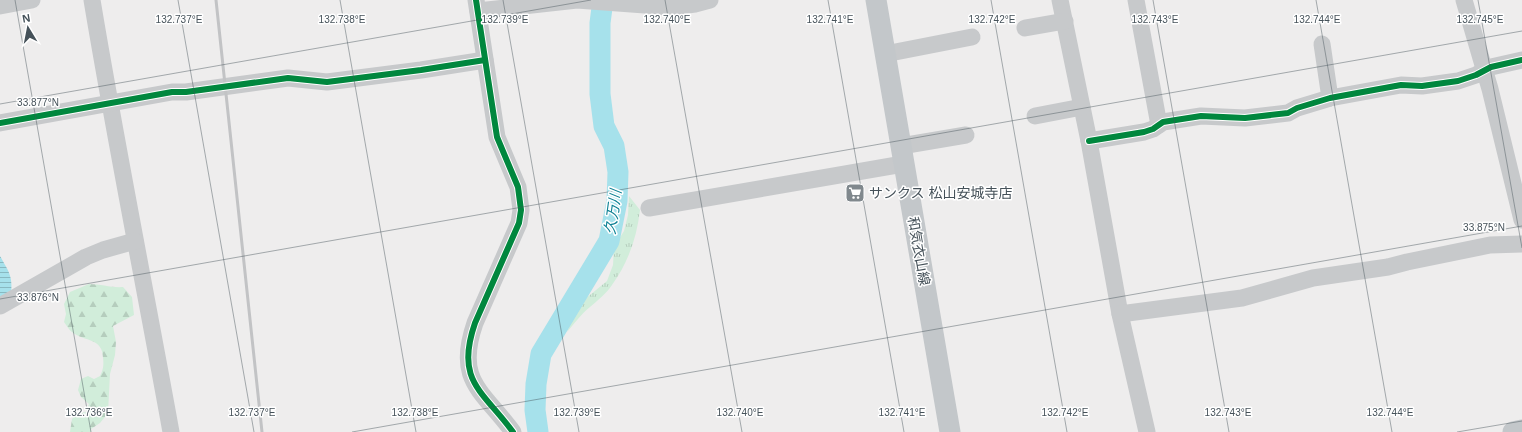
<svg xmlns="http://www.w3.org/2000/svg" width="1522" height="432" font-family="Helvetica,'Noto Sans JP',sans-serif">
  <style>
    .grass { fill: url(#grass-tufts) }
    .forest { fill: url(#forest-firs) }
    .water { fill: url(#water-rules) }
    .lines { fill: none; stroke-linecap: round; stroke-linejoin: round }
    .river { stroke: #a6e1eb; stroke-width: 21 }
    .minor { stroke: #c7c9cb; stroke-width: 17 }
    .major { stroke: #c3c7ca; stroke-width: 21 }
    .rail { stroke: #c2c3c5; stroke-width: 3 }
    .cycleway-casing { stroke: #fff; stroke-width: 8 }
    .cycleway { stroke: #00873e; stroke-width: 6 }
    .ticks { fill: none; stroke: #455159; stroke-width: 1; stroke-opacity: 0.45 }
    .labels { text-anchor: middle; stroke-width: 3; stroke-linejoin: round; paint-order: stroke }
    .poi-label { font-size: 14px; fill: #455159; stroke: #fff; text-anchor: start }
    .street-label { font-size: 14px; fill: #455159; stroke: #fff }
    .water-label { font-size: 15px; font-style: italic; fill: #0e8194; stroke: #fff }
    .ticks-label { font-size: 10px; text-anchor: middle; fill: #455159; stroke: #fff; stroke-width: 3; stroke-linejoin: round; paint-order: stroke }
  </style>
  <defs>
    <pattern id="grass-tufts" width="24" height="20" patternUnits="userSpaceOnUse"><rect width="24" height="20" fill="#d1edda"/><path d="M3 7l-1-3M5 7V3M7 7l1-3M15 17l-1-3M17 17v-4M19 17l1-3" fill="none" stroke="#b5cdbd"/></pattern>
    <pattern id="forest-firs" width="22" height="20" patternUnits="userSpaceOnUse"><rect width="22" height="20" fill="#d1edda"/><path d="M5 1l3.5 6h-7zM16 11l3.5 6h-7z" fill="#b5cdbd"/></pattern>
    <pattern id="water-rules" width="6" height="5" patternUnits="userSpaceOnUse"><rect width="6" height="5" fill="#a6e1eb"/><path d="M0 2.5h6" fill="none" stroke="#89b9c1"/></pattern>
  </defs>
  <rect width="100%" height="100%" fill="#eeeded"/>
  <path class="grass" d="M629,196L640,210C637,237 628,263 612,285C606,294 598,300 590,307C581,314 574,324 567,332L577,310L585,299L607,281L613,265L614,247L624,231L628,215Z"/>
  <path class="forest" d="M89,284C101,284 112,288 123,287L132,297L134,315L113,326L116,342L115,355L110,374L108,413L100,423L91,429V432H70L72,419L76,414L86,412L89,404L81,397L78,390L81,379L88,376L94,379L100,376C103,370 104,365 103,358C103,338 85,342 72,332C69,330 67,326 64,322L66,314L64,304L70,292Z"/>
  <path class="water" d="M0,256C9,272 13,276 11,295L0,301Z"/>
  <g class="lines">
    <polyline class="river" points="538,432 535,410 536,384 541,354 609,241 617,201 618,172 614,146 604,126 600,94 600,23 603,0"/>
    <g class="minor">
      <path d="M92,0C116,144 145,288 171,432"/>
      <path d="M476,0L497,137L518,187L521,210L519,223L475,323C455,381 482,390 513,432"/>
      <polyline points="1060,0 1089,141 1120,314 1147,432"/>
      <polyline points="1136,0 1159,125"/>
      <polyline points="1464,0 1490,89 1522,220"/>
      <polyline points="0,6 32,0"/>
      <polyline points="478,11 577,0 672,7 695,4 710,0"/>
      <polyline points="1025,28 1065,21"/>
      <polyline points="1322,44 1330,98"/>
      <polyline points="885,54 972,37"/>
      <polyline points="1035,116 1082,107"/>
      <polyline points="0,123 172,92 186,92 288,78 327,82 421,70 485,60"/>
      <polyline points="1089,141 1144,132 1153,129 1163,122 1201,116 1245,118 1288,113 1297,108 1330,98 1401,85 1422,86 1458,81 1476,75 1491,67 1522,60"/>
      <polyline points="901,146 966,135"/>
      <polyline points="649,208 903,164"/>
      <polyline points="0,306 86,257 103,250 135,241"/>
      <polyline points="1120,314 1242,298 1313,278 1388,267 1407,262 1490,245 1522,244"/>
    </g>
    <g class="major">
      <polyline points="876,0 950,432"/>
      <polyline points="1513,432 1522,430"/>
    </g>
    <polyline class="rail" points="216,0 262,432"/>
    <defs>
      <g id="cycleway">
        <path d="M476,0L497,137L518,187L521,210L519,223L475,323C455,381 482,390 513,432"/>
        <polyline points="0,123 172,92 186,92 288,78 327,82 421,70 485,60"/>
        <polyline points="1089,141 1144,132 1153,129 1163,122 1201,116 1245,118 1288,113 1297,108 1330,98 1401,85 1422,86 1458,81 1476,75 1491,67 1522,60"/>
      </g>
    </defs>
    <use href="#cycleway" class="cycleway-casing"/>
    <use href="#cycleway" class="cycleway"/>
  </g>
  <path class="ticks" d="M15,0L91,432M178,0L254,432M340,0L416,432M503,0L579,432M665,0L742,432M828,0L904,432M991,0L1067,432M1153,0L1229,432M1316,0L1392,432M1478,0L1522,248M0,104L591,0M0,299L1522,31M352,432L1522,226M1457,432L1522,421"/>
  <defs>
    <symbol id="supermarket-square" viewBox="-11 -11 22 22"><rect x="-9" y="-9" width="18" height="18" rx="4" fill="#80888d" stroke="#fff"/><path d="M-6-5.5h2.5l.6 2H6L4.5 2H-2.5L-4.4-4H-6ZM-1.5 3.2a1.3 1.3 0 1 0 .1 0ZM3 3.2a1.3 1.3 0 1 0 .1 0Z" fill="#fff"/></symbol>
  </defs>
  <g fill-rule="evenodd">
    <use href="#supermarket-square" x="844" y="182" width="22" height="22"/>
  </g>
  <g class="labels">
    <g class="poi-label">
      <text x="869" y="198">サンクス 松山安城寺店</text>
    </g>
    <g class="street-label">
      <text transform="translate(919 251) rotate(80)" y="5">和気衣山線</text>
    </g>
    <g class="water-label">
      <text transform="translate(613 212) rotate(-82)" y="5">久万川</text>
    </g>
  </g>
  <g class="ticks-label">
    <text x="179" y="23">132.737°E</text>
    <text x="342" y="23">132.738°E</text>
    <text x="505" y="23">132.739°E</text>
    <text x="667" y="23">132.740°E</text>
    <text x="830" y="23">132.741°E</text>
    <text x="992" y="23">132.742°E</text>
    <text x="1155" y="23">132.743°E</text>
    <text x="1317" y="23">132.744°E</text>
    <text x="1480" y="23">132.745°E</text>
    <text x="38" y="106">33.877°N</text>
    <text x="1484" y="231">33.875°N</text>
    <text x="38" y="301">33.876°N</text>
    <text x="89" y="416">132.736°E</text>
    <text x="252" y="416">132.737°E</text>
    <text x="415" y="416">132.738°E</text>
    <text x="577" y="416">132.739°E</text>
    <text x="740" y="416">132.740°E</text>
    <text x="902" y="416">132.741°E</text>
    <text x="1065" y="416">132.742°E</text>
    <text x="1228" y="416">132.743°E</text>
    <text x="1390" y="416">132.744°E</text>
  </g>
  <g transform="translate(28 28) rotate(350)" stroke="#ffffff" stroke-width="3" paint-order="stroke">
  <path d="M0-3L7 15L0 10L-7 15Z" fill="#455159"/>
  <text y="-6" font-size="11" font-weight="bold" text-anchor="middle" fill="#455159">N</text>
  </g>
</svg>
